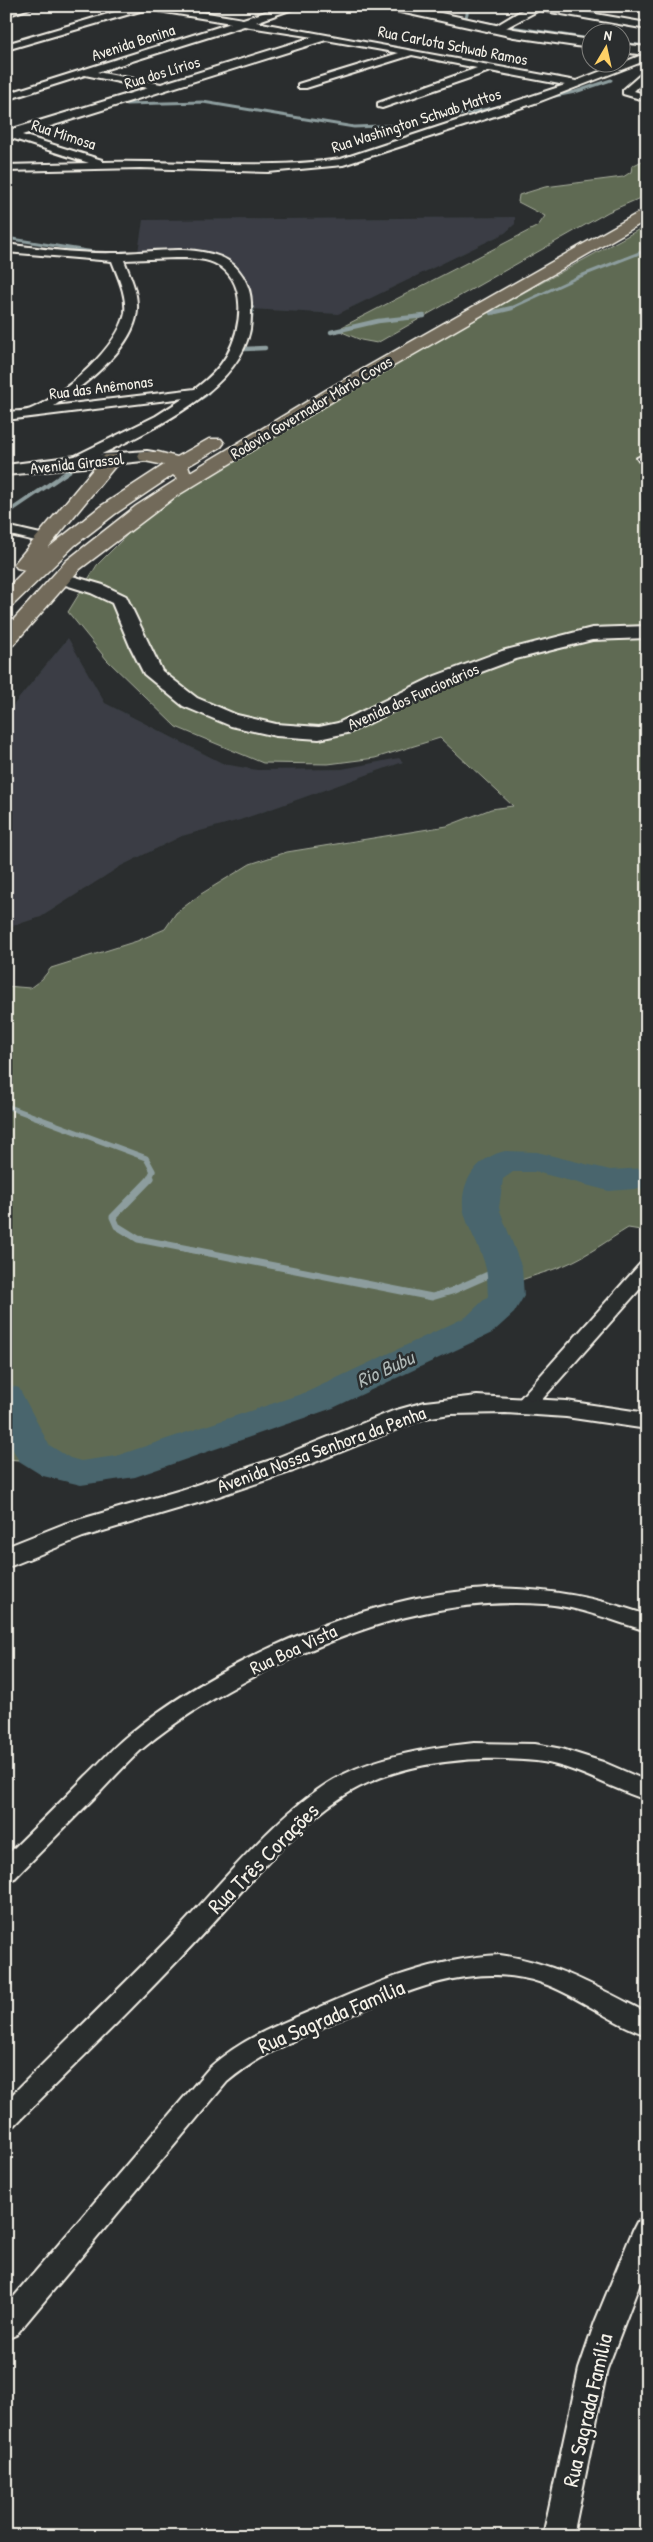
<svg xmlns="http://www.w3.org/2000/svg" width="653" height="2542" font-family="'Patrick Hand',sans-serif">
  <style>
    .built { fill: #3a3e44 }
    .green { fill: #5e6b53; stroke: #a9ae9e }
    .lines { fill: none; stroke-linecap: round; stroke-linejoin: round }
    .stream-far3 { stroke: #8d9d9e; stroke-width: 3 }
    .stream-far2 { stroke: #8d9d9e; stroke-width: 4.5 }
    .stream-far1 { stroke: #8d9d9e; stroke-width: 5.5 }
    .stream { stroke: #8d9d9e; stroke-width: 7 }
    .river { fill: #49656d; fill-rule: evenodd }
    .minor-casing { stroke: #f4f1e8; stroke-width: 4 }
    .tertiary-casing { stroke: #f4f1e8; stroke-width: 4 }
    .motorway-casing { stroke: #f4f1e8; stroke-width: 3 }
    .minor { fill: #2a2d2e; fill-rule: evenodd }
    .tertiary { fill: #2a2d2e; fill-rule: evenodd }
    .motorway { fill: #726b5a; fill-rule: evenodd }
    .labels { text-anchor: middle; stroke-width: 5; stroke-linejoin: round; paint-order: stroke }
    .far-street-label { font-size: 16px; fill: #f4f1e8; stroke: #2a2d2e }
    .street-label { font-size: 19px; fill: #f4f1e8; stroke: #2a2d2e }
    .water-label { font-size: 20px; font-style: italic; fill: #b0b9b7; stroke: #2a2d2e }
    .near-street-label { font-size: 22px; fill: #f4f1e8; stroke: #2a2d2e }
  </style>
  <rect width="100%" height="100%" fill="#2a2d2e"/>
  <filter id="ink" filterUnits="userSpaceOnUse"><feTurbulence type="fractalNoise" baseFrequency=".02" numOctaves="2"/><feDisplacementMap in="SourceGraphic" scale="10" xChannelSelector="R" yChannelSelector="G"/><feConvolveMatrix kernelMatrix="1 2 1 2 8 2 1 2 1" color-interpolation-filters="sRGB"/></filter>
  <g filter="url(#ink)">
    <g class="built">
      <polygon points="515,217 515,224 505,233 338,314 249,309 227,261 219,256 206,253 138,252 143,220"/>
      <polygon points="68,638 105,703 224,764 257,770 342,769 399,758 403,762 240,820 182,836 121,866 41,917 6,928 6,714"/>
    </g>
    <g class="green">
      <polygon points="647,155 647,195 608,212 377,343 361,340 342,332 342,327 538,226 545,216 518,202 519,195 545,187 623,177 631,172 632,166 646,159"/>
      <path d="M647,225V1231L628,1228C608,1240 587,1256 565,1265C527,1281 488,1279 481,1331L473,1337L444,1345L425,1358L398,1368L277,1424L185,1454L116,1468L6,1459V986L30,988L42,979L51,968L137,941L165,929L176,913L201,894L250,864L287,852L447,826L491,809L513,806L440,738L375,758L328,764L263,763L176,727L107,660L68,612L97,565L141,521L202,479L408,356Z"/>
    </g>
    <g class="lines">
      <g class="stream-far3">
        <polyline points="460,6 468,10 466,17 468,19 498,25"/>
        <polyline points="511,27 590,39"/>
        <polyline points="620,43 647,46"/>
        <polyline points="545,98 575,92 611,80"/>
        <polyline points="126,104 203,102 354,127 406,125 503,106"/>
        <polyline points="6,238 94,252"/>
        <polyline points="122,252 138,253"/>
        <polyline points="249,295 252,309"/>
        <polyline points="509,309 578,277 647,250"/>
      </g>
      <g class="stream-far2">
        <polyline points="491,313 512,308"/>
        <polyline points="331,332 378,321 424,316"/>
        <polyline points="244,349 265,348"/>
        <polyline points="238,353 249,333 252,308"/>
        <polyline points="183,409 205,395 216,383"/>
        <polyline points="6,517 13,509 69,471"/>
      </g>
      <polyline class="stream-far1" points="6,1106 146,1158 153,1171 149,1179"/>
      <polyline class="stream" points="151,1178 113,1217 117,1226 138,1239 432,1297 452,1291 504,1268"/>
      <path class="river" d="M505,1151L537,1152L610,1170L647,1168V1188L609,1191L536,1172H513L503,1179L499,1208L522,1268L524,1296L514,1313L492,1333L333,1408L135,1477L81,1485L43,1476L19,1461L6,1437V1384L19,1388L49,1445L70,1458L81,1461L116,1456L307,1392L466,1317L488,1296C487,1287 488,1278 486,1269C482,1248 466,1228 463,1207C461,1179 479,1157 505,1151Z"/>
      <defs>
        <g id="minor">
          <polygon points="19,6 36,6 6,16 6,10"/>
          <path d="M135,6H166L243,19L285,6H301L256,22L576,81L647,53V60L538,102L343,165L268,172L140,168L6,171V165L89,163L11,138L6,139V131L148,88L85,75L6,100V94L231,23L147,9L6,50V44ZM244,26L313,37L161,84L97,72ZM326,40L399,53L298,84V88H306L412,55L477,68L378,103V107L382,108L490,71L565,85L341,159C262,170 183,160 103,162L102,160L22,135Z"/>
          <polygon points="529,6 550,6 647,23 647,29 539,10 498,32 489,30"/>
          <polygon points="647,69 647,78 634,91 647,95 647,101 623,94 623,90"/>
          <path d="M6,244C43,249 79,254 116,253C150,253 188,244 221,257C240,265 252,287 251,306C251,314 251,322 250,329C239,395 134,438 81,464H71L69,461L71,458L156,416L184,398L6,420V412C14,411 26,412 33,408C63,396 119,346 125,313C127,295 118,277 112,261L6,252ZM175,258C188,258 202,258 214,263C249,279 242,328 227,355C219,369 207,380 195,389L54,406C82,387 136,347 137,309C138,292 130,276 124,260Z"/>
          <polygon points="647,453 647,461 639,461 637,458"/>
          <polygon points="6,526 49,536 51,539 44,543 6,534"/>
          <polygon points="647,1262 647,1281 531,1412 524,1414 517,1412 513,1407 517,1402 640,1264"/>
          <path d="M496,1588C554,1590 592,1596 647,1615V1631C613,1621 580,1607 545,1604C446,1597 357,1626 269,1669C225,1691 180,1717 142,1749C128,1762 115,1776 102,1790C73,1819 44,1848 15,1878L6,1881V1856C33,1829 60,1803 86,1776C100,1763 112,1748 127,1736C198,1677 305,1625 395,1603C429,1594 462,1591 496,1588Z"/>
          <path d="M474,1743L535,1744L562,1749L603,1762L647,1781V1800C609,1788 576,1766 536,1761C479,1755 410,1761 359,1787C302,1816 242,1893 197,1940C138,2004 76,2063 15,2125L6,2128V2101C64,2042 123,1986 180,1927C224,1880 285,1804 342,1775C382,1755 429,1748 474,1743Z"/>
          <path d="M500,1955C554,1962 599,1988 647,2013V2035C604,2021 568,1986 523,1978C458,1965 394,1997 336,2021C297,2039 260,2054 227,2082L16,2335L6,2339V2306L209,2068C241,2039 279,2024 318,2008C377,1982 435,1958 500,1955Z"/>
          <polygon points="647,2219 647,2264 607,2369 573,2536 543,2536 579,2369 595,2322 633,2230 637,2222"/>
        </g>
        <g id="tertiary">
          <polygon points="385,6 409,6 514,29 590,40 590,48 514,37 391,10"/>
          <polygon points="620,44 647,47 647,55 620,52"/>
          <polygon points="147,451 153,452 155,456 153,460 6,475 6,465 76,456"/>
          <polygon points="62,573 103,585 126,596 162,671 197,698 237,715 276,724 319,727 338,723 435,676 502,651 592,628 647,626 647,638 592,640 516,659 449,684 351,732 319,739 276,736 231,726 183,706 144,674 130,646 112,603 91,593 56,582 53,578 56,574"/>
          <polygon points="477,1396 566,1401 647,1413 647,1429 566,1417 506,1413 450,1414 425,1418 293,1471 201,1502 83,1537 6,1568 6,1547 64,1524 181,1490 274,1459 393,1411 425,1402"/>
        </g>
        <polygon id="motorway" points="647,208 647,220 338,398 175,497 80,569 13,645 6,647 6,628 66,561 136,506 178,479 173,475 115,514 75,545 13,605 6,607 6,589 25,570 17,568 14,564 105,455 119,455 121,459 48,548 101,506 164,465 140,460 138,456 140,452 158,452 177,457 209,439 221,439 224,443 221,447 188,466 190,472 326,390"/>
      </defs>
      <use href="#minor" class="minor-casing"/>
      <use href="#tertiary" class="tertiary-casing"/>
      <use href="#motorway" class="motorway-casing"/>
      <use href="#minor" class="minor"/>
      <use href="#tertiary" class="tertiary"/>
      <use href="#motorway" class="motorway"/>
    </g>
  </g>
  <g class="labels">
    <g class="far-street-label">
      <text transform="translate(133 42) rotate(-18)" y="6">Avenida Bonina</text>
      <text transform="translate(453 45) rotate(11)" y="6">Rua Carlota Schwab Ramos</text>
      <text transform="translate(162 72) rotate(-17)" y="6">Rua dos Lírios</text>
      <text transform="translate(416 120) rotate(-18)" y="6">Rua Washington Schwab Mattos</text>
      <text transform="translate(64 134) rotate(18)" y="6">Rua Mimosa</text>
      <text transform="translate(101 387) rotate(-7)" y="6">Rua das Anêmonas</text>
      <text transform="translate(311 407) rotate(-31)" y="6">Rodovia Governador Mário Covas</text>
      <text transform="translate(77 463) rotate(-6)" y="6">Avenida Girassol</text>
      <text transform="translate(413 696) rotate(-24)" y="6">Avenida dos Funcionários</text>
    </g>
    <g class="street-label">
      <text transform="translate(321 1449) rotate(-20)" y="7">Avenida Nossa Senhora da Penha</text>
      <text transform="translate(293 1649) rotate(-25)" y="7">Rua Boa Vista</text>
    </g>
    <g class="water-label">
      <text transform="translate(385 1369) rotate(-25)" y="7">Rio Bubu</text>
    </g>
    <g class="near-street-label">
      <text transform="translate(263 1858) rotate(-45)" y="8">Rua Três Corações</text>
      <text transform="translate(331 2016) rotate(-23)" y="8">Rua Sagrada Família</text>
      <text transform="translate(587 2410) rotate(-77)" y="8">Rua Sagrada Família</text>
    </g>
  </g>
  <rect width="653" height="2542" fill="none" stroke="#2a2d2e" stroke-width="25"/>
  <rect x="12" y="12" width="628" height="2517" fill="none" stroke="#f4f1e8" stroke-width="2" filter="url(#ink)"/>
  <g transform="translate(606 48) rotate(9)"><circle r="24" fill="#2a2d2e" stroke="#7b7b78"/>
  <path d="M0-4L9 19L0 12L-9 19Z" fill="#ffd166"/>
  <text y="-8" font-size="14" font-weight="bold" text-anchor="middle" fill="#f4f1e8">N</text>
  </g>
</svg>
